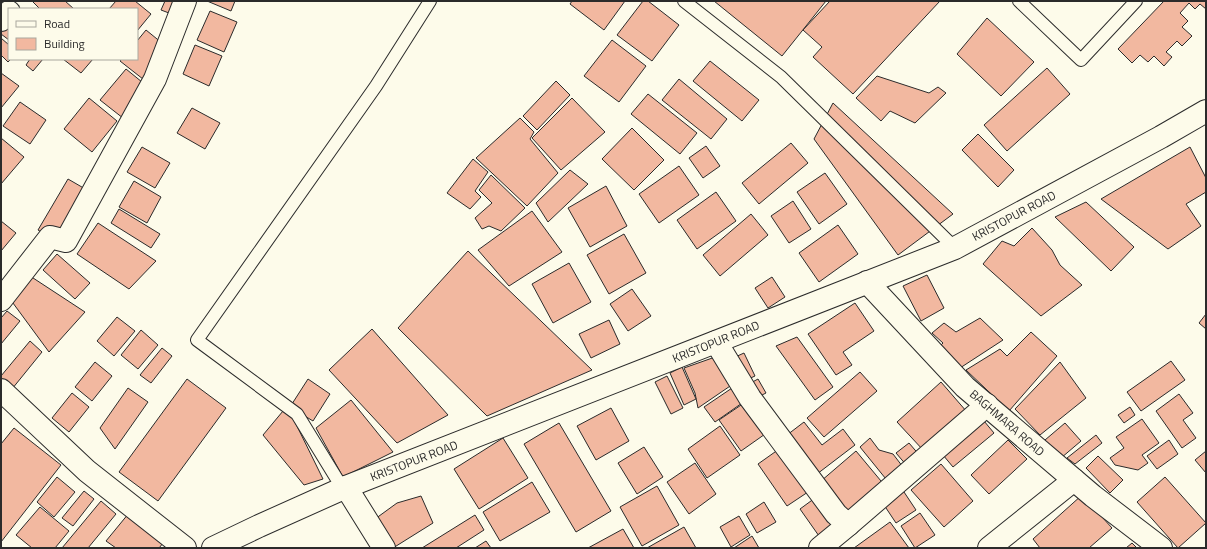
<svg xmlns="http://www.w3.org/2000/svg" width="1207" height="549" font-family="'Titillium Web',sans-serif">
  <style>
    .building { fill: #f2b8a0; stroke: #2b2b2b }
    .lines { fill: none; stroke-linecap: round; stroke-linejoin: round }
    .lane-casing { stroke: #2b2b2b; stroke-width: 14 }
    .street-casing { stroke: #2b2b2b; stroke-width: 24 }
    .secondary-casing { stroke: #2b2b2b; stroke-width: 24 }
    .lane { stroke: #fdfbea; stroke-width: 12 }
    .street { stroke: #fdfbea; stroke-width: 22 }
    .secondary { stroke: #fdfbea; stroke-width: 22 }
    .labels { text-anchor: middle; stroke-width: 3; stroke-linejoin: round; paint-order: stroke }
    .street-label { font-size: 12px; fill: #2b2b2b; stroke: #fdfbea }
  </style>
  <rect width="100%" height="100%" fill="#fdfbea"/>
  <g class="building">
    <polygon points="32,1 65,1 74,9 40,9"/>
    <polygon points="116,1 135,1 151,14 137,31 137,9 109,9"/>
    <polygon points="165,1 183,1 177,16 161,10"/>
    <polygon points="207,1 235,1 231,11"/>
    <polygon points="572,1 625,1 604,30 570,4"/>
    <polygon points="643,1 648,1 679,25 652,61 617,35"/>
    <polygon points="714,1 826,1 782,56"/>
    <polygon points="830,1 940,1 853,94 813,57 822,47 803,30"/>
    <polygon points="1164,1 1206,1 1206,9 1200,4 1195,9 1189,3 1180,13 1188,21 1182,27 1192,36 1182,46 1177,41 1166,52 1172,57 1164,66 1154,56 1148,62 1140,55 1132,63 1118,49"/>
    <polygon points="210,11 237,22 224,52 197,40"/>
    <polygon points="987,18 1034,62 1001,96 957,54"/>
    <polygon points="9,23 9,40 1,34 1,24"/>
    <polygon points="146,30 173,52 148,83 120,61 122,59 137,59 137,41"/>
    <polygon points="1,38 9,45 9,59 11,59 8,62 1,55"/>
    <polygon points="612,40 646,66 619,102 584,76"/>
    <polygon points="195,45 222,56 209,86 183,74"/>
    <polygon points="30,59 43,59 33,71 26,65"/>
    <polygon points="63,59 93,59 81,73"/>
    <polygon points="710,61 759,100 742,121 693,81"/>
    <polygon points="1047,68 1070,94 1007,151 984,125"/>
    <polygon points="126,69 153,91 128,122 100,100"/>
    <polygon points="1,73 19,86 1,108"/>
    <polygon points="877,76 929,93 938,87 946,93 915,123 890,111 881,121 856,98"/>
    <polygon points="679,79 727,119 711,139 662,100"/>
    <polygon points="556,81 570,95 537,130 523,116"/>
    <polygon points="648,94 697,133 680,154 631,114"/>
    <polygon points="89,98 117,121 92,152 64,129"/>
    <polygon points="572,98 605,132 561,170 532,138"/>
    <polygon points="20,102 46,120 30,144 3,126"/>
    <polygon points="833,103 953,214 898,255 814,139"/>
    <polygon points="192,108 220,123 205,149 177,133"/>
    <polygon points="520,118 534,132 530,139 558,173 527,206 476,158"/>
    <polygon points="632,128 664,160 634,190 602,159"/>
    <polygon points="978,134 1014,170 998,187 962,150"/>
    <polygon points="1,138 24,157 1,184"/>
    <polygon points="791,143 808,163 759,204 742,183"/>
    <polygon points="706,146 720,166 703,178 689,158"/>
    <polygon points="142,147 170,163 155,188 127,172"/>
    <polygon points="1190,147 1206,178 1206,192 1186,204 1201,226 1168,249 1101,199"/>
    <polygon points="473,159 488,172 475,191 481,197 470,209 447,193"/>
    <polygon points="679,166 699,195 659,223 639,194"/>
    <polygon points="570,170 588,184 548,222 536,203"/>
    <polygon points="825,173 847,204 819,224 797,192"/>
    <polygon points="491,175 525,208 501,231 489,226 482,229 475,218 492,203 479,190"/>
    <polygon points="68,179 87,190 56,241 38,230"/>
    <polygon points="134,181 161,197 147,223 119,207"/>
    <polygon points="606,186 627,226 590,247 568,208"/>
    <polygon points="716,192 736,221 697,249 677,220"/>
    <polygon points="793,201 811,229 789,243 771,216"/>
    <polygon points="1086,202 1134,247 1111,271 1055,217"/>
    <polygon points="119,209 160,234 151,248 111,223"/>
    <polygon points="532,211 562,252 509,286 478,250"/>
    <polygon points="751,214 768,235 720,276 703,255"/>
    <polygon points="1,221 16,233 1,251"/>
    <polygon points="98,223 156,261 129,289 77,254"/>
    <polygon points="838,225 858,254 819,282 799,253"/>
    <polygon points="1032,228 1052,250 1060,265 1082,285 1041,316 983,264 1002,241 1014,246"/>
    <polygon points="624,234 646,273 609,294 587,255"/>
    <polygon points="468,251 592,370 487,416 398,328"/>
    <polygon points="57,254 90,283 75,299 43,270"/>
    <polygon points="569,263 591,302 553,323 532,284"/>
    <polygon points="27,274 85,312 49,352 10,299"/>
    <polygon points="927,275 944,308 921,321 903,286"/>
    <polygon points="772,277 785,297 768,308 755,288"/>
    <polygon points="632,289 651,316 628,331 610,304"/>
    <polygon points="855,303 874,331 843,352 852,365 836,375 808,334"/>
    <polygon points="7,311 20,321 1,344 1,318"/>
    <polygon points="1206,314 1206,329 1199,323"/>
    <polygon points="117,317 135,331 114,356 97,341"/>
    <polygon points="980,318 1003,340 960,368 938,348 943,343 932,333 944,323 956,332"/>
    <polygon points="609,320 620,344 591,358 579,334"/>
    <polygon points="372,329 448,415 397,443 329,370"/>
    <polygon points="141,330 158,345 138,369 121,355"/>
    <polygon points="1031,332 1057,356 1009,411 966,370 1000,349 1007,356"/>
    <polygon points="797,337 833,387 815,400 776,346"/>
    <polygon points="30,341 42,352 12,389 1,380 1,376"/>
    <polygon points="162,348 172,356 151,383 140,375"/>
    <polygon points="744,353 755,376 744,381 733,358"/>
    <polygon points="718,356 736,382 698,408 695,393 684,368"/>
    <polygon points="1171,361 1185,380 1141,411 1127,392"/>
    <polygon points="95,362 112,376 92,401 75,387"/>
    <polygon points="1060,362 1086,398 1040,435 1015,409"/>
    <polygon points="682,367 696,399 684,405 670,373"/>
    <polygon points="860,372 877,391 824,437 807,418"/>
    <polygon points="667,376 683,408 671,414 655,382"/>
    <polygon points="187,379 226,408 158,501 119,472"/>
    <polygon points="308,379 330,394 313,421 290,407"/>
    <polygon points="758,379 766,393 754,399 747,385"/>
    <polygon points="941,382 967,412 924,451 897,422"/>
    <polygon points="735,386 745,401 715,422 704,407"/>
    <polygon points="128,388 148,402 115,449 100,428"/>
    <polygon points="72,393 89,407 69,432 52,418"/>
    <polygon points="1179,394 1193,413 1183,420 1196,438 1182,448 1156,411"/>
    <polygon points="351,400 393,452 343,477 316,428"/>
    <polygon points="747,401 768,432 741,451 719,420"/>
    <polygon points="1130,407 1135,415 1124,423 1118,415"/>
    <polygon points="611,408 629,441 596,460 577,426"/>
    <polygon points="283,411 293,418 323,479 304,485 263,435"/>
    <polygon points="979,415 994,433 953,467 938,449"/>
    <polygon points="1142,419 1159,443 1142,455 1148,463 1138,470 1115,465 1110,458 1124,448 1116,437"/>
    <polygon points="804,422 822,445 843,429 855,445 817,474 787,435"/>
    <polygon points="559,423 611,511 576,532 524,444"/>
    <polygon points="1065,423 1081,441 1061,458 1045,440"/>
    <polygon points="720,426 740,455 707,478 688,449"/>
    <polygon points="14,428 61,465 1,542 1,444"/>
    <polygon points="1096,435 1102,443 1075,464 1067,458"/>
    <polygon points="503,438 528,478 479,509 454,469"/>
    <polygon points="870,438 879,450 893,454 906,471 890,484 860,447"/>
    <polygon points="1008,440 1027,459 989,494 971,475"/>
    <polygon points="1169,440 1178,454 1157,469 1147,456"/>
    <polygon points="909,443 921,457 908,467 896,453"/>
    <polygon points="644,447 663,477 637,494 618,463"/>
    <polygon points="782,447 811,490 787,506 758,464"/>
    <polygon points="856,451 886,487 850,516 821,481"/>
    <polygon points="1206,451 1206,473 1195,460"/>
    <polygon points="1098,456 1123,480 1110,493 1086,468"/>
    <polygon points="695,463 716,494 689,514 667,482"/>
    <polygon points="941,464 973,501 944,527 911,490"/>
    <polygon points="57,477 75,492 54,517 37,502"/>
    <polygon points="1165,477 1206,523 1178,548 1137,502"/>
    <polygon points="532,482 550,512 500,541 483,512"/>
    <polygon points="657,486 679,525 642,546 620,507"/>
    <polygon points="902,489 916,510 896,523 882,502"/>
    <polygon points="84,491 94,499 73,526 62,518"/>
    <polygon points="1082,495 1112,528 1089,548 1040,548 1033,539"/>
    <polygon points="421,496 433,523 393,548 375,519 397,503"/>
    <polygon points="815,498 834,526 819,536 800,509"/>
    <polygon points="101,501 116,514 88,548 62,548"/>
    <polygon points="764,502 776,522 757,533 746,514"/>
    <polygon points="40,507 69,531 55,548 32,548 16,535"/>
    <polygon points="129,513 164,542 159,548 116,548 106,541"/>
    <polygon points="920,513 935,535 915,548 901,526"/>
    <polygon points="475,515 484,530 456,548 422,548"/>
    <polygon points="739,516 750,535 731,547 720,527"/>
    <polygon points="890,522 909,548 854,548"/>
    <polygon points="684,527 696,548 647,548"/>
    <polygon points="623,529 634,548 588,548"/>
    <polygon points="752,536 759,548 734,548"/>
    <polygon points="486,541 491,548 475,548"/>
    <polygon points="1132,543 1137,548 1126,548"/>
  </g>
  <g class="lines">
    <defs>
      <g id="lane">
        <polyline points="684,1 781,77 955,248"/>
        <polyline points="1019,1 1081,60 1136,1"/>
        <polyline points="343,489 297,414 197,340 376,86 430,1"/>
      </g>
      <g id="street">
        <polyline points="1,20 9,12"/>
        <polyline points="1,300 50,237 66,241 155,79 185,1"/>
        <polyline points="716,342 750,398 836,514 848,525 987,405"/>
        <polyline points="1,390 87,471 185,548"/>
        <polyline points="820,548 848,525"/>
        <polyline points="989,548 1074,480"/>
      </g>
      <g id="secondary">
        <polyline points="867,282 965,387 1093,496 1161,548"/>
        <polyline points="346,487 384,548"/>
        <polyline points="213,548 259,526 346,487 955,248 1161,137 1206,111"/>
      </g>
    </defs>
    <use href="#lane" class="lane-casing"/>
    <use href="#street" class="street-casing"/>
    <use href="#secondary" class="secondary-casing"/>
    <use href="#lane" class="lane"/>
    <use href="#street" class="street"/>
    <use href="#secondary" class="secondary"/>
  </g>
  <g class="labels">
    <g class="street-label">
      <text transform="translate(1014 216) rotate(-28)" y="4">KRISTOPUR ROAD</text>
      <text transform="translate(716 342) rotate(-22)" y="4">KRISTOPUR ROAD</text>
      <text transform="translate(1007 423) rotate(41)" y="4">BAGHMARA ROAD</text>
      <text transform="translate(414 461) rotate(-21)" y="4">KRISTOPUR ROAD</text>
    </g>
  </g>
  <rect width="1207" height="549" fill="none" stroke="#2b2b2b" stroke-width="4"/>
  <rect x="8" y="8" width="130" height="52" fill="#fdfbea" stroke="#a9a89e"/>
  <rect x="16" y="21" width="20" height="6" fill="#fdfbea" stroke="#a9a89e"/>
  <text x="44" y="28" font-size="12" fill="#2b2b2b">Road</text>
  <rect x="16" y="38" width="20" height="12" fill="#f2b8a0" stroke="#a9a89e"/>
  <text x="44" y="48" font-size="12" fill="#2b2b2b">Building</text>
</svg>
